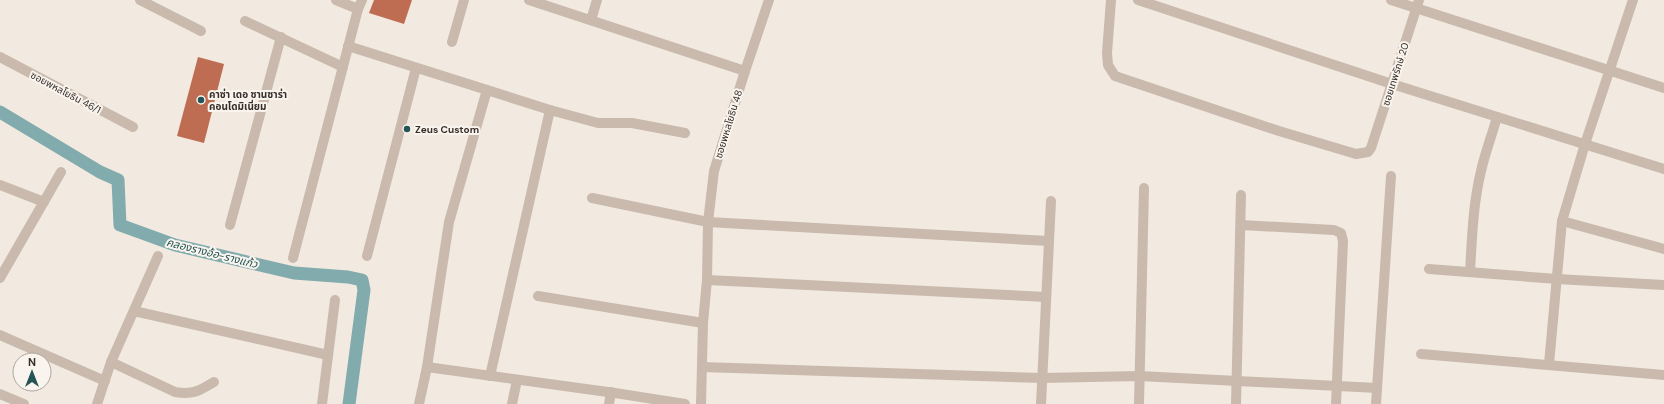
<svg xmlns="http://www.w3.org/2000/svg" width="1664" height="404" font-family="'DM Sans','Noto Sans Thai',sans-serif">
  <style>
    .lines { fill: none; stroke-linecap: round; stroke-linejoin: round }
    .canal { stroke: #81abad; stroke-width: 13 }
    .building { fill: #be6d52 }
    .minor { stroke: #c9baad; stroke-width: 10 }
    .poi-dot { fill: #235457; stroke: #f9f4ed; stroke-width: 1.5 }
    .labels { text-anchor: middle; stroke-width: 4; stroke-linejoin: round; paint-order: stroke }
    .street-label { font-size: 10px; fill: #382f2b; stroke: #f9f4ed }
    .poi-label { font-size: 10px; font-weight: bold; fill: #382f2b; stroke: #f9f4ed; text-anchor: start }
    .water-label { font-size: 11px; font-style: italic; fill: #235457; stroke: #f9f4ed }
  </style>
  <rect width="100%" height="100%" fill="#f2eae0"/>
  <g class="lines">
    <polyline class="canal" points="0,112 100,172 118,180 120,225 175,245 294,273 348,277 362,280 364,290 349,404"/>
  </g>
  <g class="building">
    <polygon points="374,0 412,0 404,24 369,13"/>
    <polygon points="198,57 224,64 204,143 177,136"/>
  </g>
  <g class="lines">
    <g class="minor">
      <polyline points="140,0 201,31"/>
      <polyline points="336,0 358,9"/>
      <polyline points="529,0 745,71 714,171 708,222 707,280 703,323 701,404"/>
      <polyline points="1111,0 1107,53 1108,65 1115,76 1279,131 1356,154 1368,152 1371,148 1419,0"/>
      <polyline points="1138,0 1392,84 1664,169"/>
      <polyline points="1391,0 1664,88"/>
      <polyline points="591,20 597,0"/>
      <polyline points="245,21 343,67"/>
      <polyline points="452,42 464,0"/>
      <polyline points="348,46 550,110 598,123 632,123 685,133"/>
      <polyline points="0,57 133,127"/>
      <polyline points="745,71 769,0"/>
      <polyline points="0,185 44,202"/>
      <polyline points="592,198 708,222 1049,241"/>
      <polyline points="1562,221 1664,249"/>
      <polyline points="230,225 281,37"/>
      <polyline points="1241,225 1334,230 1341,233 1343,241 1336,404"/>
      <polyline points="367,256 416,68"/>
      <polyline points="293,258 358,9 362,0"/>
      <polyline points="1429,269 1557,279 1664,285"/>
      <path d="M1470,272C1472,238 1473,204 1481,171C1485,153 1492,135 1497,117"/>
      <polyline points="0,278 61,172"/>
      <polyline points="707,280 1046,297"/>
      <polyline points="538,296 703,323"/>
      <polyline points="134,311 328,355"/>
      <polyline points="0,335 105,381"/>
      <polyline points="1421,354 1664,375"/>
      <path d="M111,362L175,392C193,395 199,391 214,382"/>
      <polyline points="1549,364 1562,221 1585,144 1633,0"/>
      <polyline points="427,367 615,393 685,404"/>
      <polyline points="702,367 1042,378 1139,376 1377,388"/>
      <polyline points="490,376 550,110"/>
      <polyline points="0,394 24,404"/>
      <polyline points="97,404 111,362 158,256"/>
      <polyline points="322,404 335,300"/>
      <polyline points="419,404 427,367 449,222 487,90"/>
      <polyline points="512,404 517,380"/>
      <polyline points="609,404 611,392"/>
      <polyline points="1041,404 1051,201"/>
      <polyline points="1139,404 1144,188"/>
      <polyline points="1236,404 1241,195"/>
      <polyline points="1376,404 1391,176"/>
    </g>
  </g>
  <g class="poi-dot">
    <circle cx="201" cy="100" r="4"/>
    <circle cx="407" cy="129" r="4"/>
  </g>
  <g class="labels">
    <g class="street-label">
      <text transform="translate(1395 74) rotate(-72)" y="4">ซอยเทพรักษ์ 20</text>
      <text transform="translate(66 92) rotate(28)" y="4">ซอยพหลโยธิน 46/1</text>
      <text transform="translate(728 124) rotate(-73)" y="4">ซอยพหลโยธิน 48</text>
    </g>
    <g class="poi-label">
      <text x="209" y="98">คาซ่า เดอ ซานซาร่า<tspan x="209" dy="12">คอนโดมิเนี่ยม</tspan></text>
      <text x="415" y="133">Zeus Custom</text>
    </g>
    <g class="water-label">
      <text transform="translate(212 253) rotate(14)" y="4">คลองรางอ้อ-รางแก้ว</text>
    </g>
  </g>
  <g transform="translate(32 372)"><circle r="19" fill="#f9f4ed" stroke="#aca59f"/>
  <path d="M0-3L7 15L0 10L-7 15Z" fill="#235457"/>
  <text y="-6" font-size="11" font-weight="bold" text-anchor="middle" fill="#382f2b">N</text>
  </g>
</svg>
